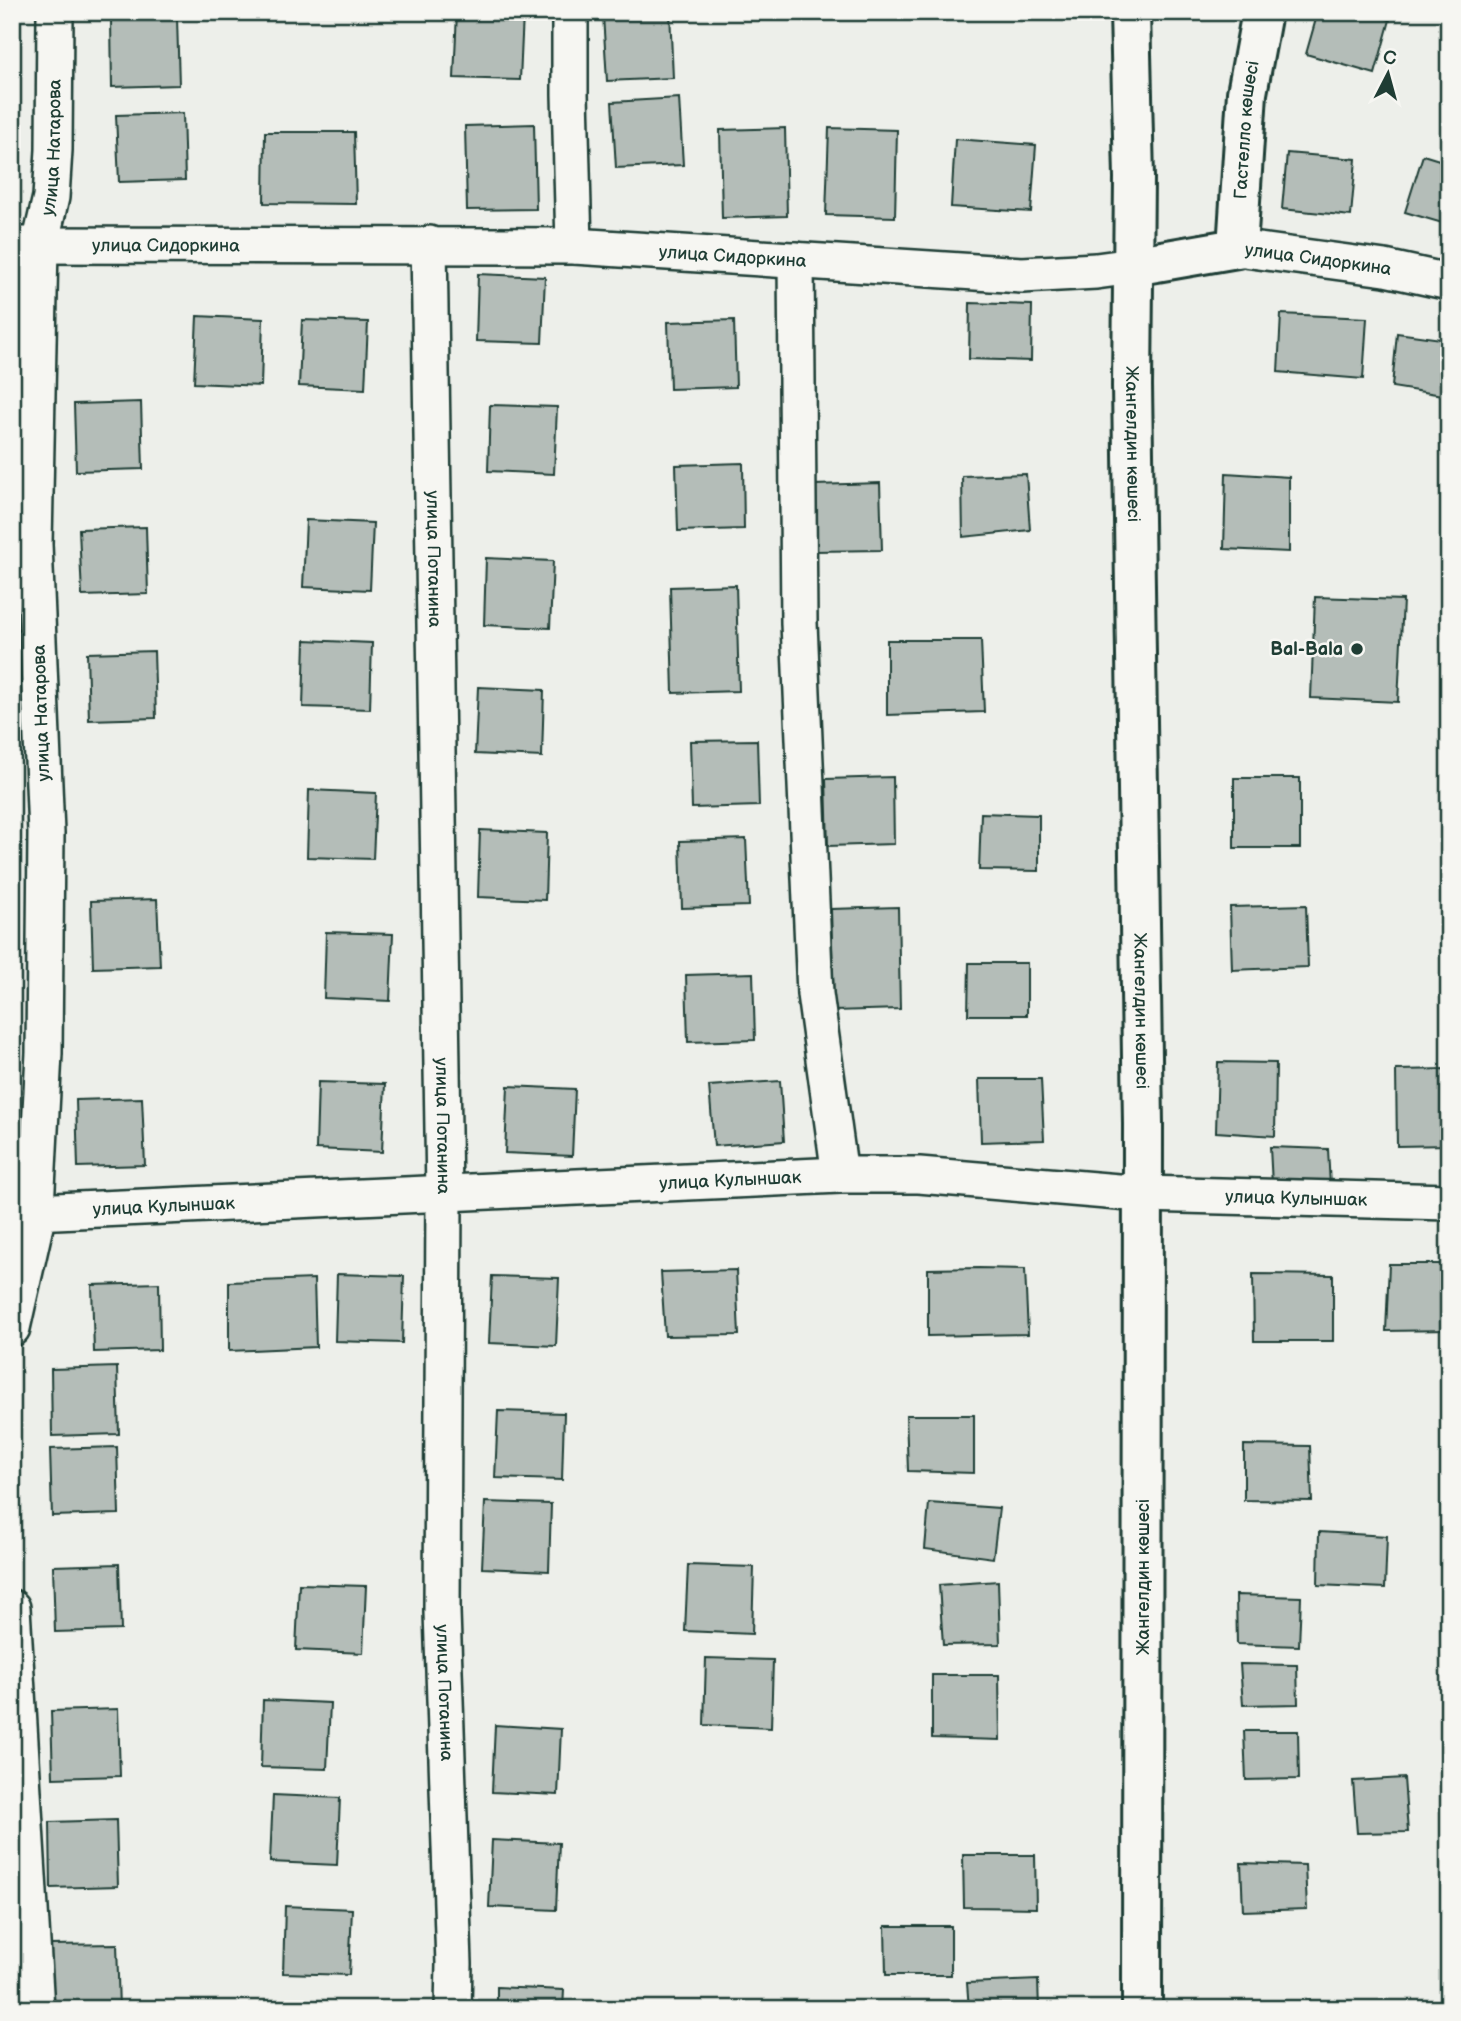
<svg xmlns="http://www.w3.org/2000/svg" width="1461" height="2021" font-family="'Balsamiq Sans',sans-serif">
  <style>
    .building { fill: #b4bdb8; stroke: #1f3d34; stroke-width: 2 }
    .lines { fill: none; stroke-linecap: round; stroke-linejoin: round }
    .street-casing { stroke: #1f3d34; stroke-width: 40 }
    .secondary-casing { stroke: #1f3d34; stroke-width: 44 }
    .street { stroke: #f6f6f2; stroke-width: 35 }
    .secondary { stroke: #f6f6f2; stroke-width: 38 }
    .poi-dot { fill: #1f3d34; stroke: #f6f6f2; stroke-width: 2.5 }
    .labels { text-anchor: middle; stroke-width: 5; stroke-linejoin: round; paint-order: stroke }
    .street-label { font-size: 18px; fill: #1f3d34; stroke: #f6f6f2 }
    .poi-label { font-size: 18px; font-weight: bold; fill: #1f3d34; stroke: #f6f6f2; text-anchor: end }
  </style>
  <rect width="100%" height="100%" fill="#edefea"/>
  <filter id="ink" filterUnits="userSpaceOnUse"><feTurbulence type="fractalNoise" baseFrequency=".0143" numOctaves="2"/><feDisplacementMap in="SourceGraphic" scale="14" xChannelSelector="R" yChannelSelector="G"/><feConvolveMatrix kernelMatrix="1 2 1 2 8 2 1 2 1" color-interpolation-filters="sRGB"/></filter>
  <g filter="url(#ink)">
    <g class="building">
      <polygon points="457,12 523,14 520,80 454,78"/>
      <polygon points="643,12 670,12 673,78 607,81 603,15"/>
      <polygon points="1318,12 1365,12 1390,20 1375,74 1306,54"/>
      <polygon points="177,18 179,85 112,87 111,20"/>
      <polygon points="679,98 683,165 616,168 612,102"/>
      <polygon points="183,113 185,180 119,182 116,115"/>
      <polygon points="534,124 536,209 467,210 465,126"/>
      <polygon points="785,128 787,216 722,218 720,130"/>
      <polygon points="829,128 897,130 895,217 826,215"/>
      <polygon points="265,132 354,132 356,204 264,203"/>
      <polygon points="955,139 1036,145 1031,212 951,207"/>
      <polygon points="1287,153 1356,159 1351,216 1282,209"/>
      <polygon points="1423,155 1449,163 1449,225 1405,212"/>
      <polygon points="478,274 545,277 542,343 476,341"/>
      <polygon points="970,303 1032,305 1031,361 969,359"/>
      <polygon points="1281,314 1367,318 1363,379 1278,372"/>
      <polygon points="197,316 263,319 261,386 194,383"/>
      <polygon points="302,320 368,322 365,389 299,386"/>
      <polygon points="734,320 736,387 670,389 668,322"/>
      <polygon points="1397,333 1449,340 1449,396 1392,387"/>
      <polygon points="141,402 143,469 76,471 74,404"/>
      <polygon points="490,405 557,407 554,474 488,471"/>
      <polygon points="743,463 744,529 678,531 676,465"/>
      <polygon points="1226,473 1289,477 1289,552 1224,549"/>
      <polygon points="1026,474 1030,530 963,537 962,476"/>
      <polygon points="880,483 882,550 815,551 814,485"/>
      <polygon points="306,520 373,523 370,590 303,587"/>
      <polygon points="146,527 148,594 82,596 79,529"/>
      <polygon points="486,558 553,561 550,628 484,625"/>
      <polygon points="736,585 739,691 673,693 670,587"/>
      <polygon points="1315,597 1403,600 1398,702 1311,698"/>
      <polygon points="305,640 372,643 370,709 303,707"/>
      <polygon points="887,640 981,640 984,712 887,715"/>
      <polygon points="154,651 156,718 89,720 87,653"/>
      <polygon points="478,687 544,690 542,757 475,754"/>
      <polygon points="757,740 759,806 692,808 690,741"/>
      <polygon points="893,777 894,844 828,846 826,779"/>
      <rect x="1234" y="778" width="66" height="70"/>
      <polygon points="309,790 376,793 373,859 307,857"/>
      <polygon points="981,813 1039,815 1039,871 979,870"/>
      <polygon points="480,830 547,833 545,900 478,897"/>
      <polygon points="746,839 749,906 682,908 680,841"/>
      <polygon points="157,899 160,966 93,968 91,901"/>
      <polygon points="1306,905 1308,967 1232,970 1230,907"/>
      <polygon points="898,907 900,1009 834,1011 831,909"/>
      <polygon points="326,932 393,934 390,1001 324,998"/>
      <polygon points="969,963 1027,963 1027,1015 968,1015"/>
      <polygon points="753,973 755,1040 688,1042 686,975"/>
      <polygon points="1218,1062 1276,1063 1275,1136 1216,1132"/>
      <polygon points="1449,1069 1449,1145 1397,1146 1396,1070"/>
      <polygon points="979,1079 1041,1079 1044,1140 981,1142"/>
      <polygon points="780,1081 784,1141 714,1146 709,1086"/>
      <polygon points="318,1082 385,1084 382,1152 316,1149"/>
      <polygon points="508,1086 575,1089 572,1156 505,1153"/>
      <polygon points="142,1098 145,1165 78,1167 76,1100"/>
      <polygon points="12,1117 18,1117 21,1175 12,1175"/>
      <polygon points="1270,1147 1328,1149 1330,1186 1272,1185"/>
      <polygon points="1389,1264 1449,1264 1449,1330 1386,1331"/>
      <polygon points="979,1268 1025,1269 1028,1334 928,1336 928,1269"/>
      <polygon points="736,1270 739,1335 665,1336 661,1272"/>
      <polygon points="337,1274 404,1276 402,1343 335,1341"/>
      <polygon points="1253,1274 1333,1275 1333,1341 1254,1341"/>
      <polygon points="492,1276 559,1278 556,1346 489,1343"/>
      <polygon points="314,1279 316,1347 229,1351 229,1282"/>
      <polygon points="159,1283 160,1350 94,1352 92,1285"/>
      <polygon points="117,1367 119,1434 52,1436 51,1369"/>
      <polygon points="498,1411 564,1413 562,1480 495,1478"/>
      <polygon points="906,1415 974,1415 974,1473 908,1471"/>
      <polygon points="1244,1445 1310,1446 1312,1501 1244,1500"/>
      <polygon points="117,1447 119,1514 52,1516 50,1449"/>
      <polygon points="485,1502 551,1504 549,1571 482,1568"/>
      <polygon points="929,1503 999,1508 993,1558 925,1549"/>
      <polygon points="1319,1532 1387,1536 1385,1588 1318,1585"/>
      <polygon points="119,1564 121,1630 55,1632 53,1566"/>
      <polygon points="688,1565 754,1567 752,1634 685,1631"/>
      <polygon points="998,1581 1000,1644 943,1645 939,1585"/>
      <polygon points="299,1584 366,1586 363,1653 296,1650"/>
      <polygon points="1236,1595 1301,1597 1299,1646 1237,1644"/>
      <polygon points="706,1658 773,1660 771,1728 704,1725"/>
      <polygon points="1240,1664 1297,1665 1298,1704 1243,1705"/>
      <polygon points="932,1675 999,1675 1000,1740 932,1738"/>
      <polygon points="263,1700 330,1703 327,1769 261,1767"/>
      <polygon points="118,1709 120,1776 53,1778 51,1711"/>
      <polygon points="495,1725 561,1729 558,1795 492,1792"/>
      <polygon points="1244,1731 1298,1731 1299,1779 1246,1780"/>
      <polygon points="1404,1778 1408,1832 1357,1833 1353,1781"/>
      <polygon points="273,1795 340,1798 337,1865 270,1862"/>
      <polygon points="116,1820 118,1886 51,1888 50,1822"/>
      <polygon points="492,1840 559,1843 556,1910 489,1907"/>
      <polygon points="963,1855 1035,1855 1036,1908 964,1907"/>
      <polygon points="1241,1863 1305,1865 1307,1909 1243,1911"/>
      <polygon points="285,1906 352,1909 349,1975 283,1973"/>
      <polygon points="885,1926 951,1926 951,1975 886,1975"/>
      <polygon points="117,1944 119,2009 52,2009 50,1945"/>
      <polygon points="1038,1980 1039,2009 969,2009 967,1983"/>
      <polygon points="497,1987 564,1990 563,2009 497,2009"/>
    </g>
    <g class="lines">
      <defs>
        <g id="street">
          <polyline points="570,12 570,94 574,246"/>
          <path id="s1" d="M429,244L444,1194L442,1612L454,1964L453,2009"/>
          <path id="s2" d="M12,245L574,246L1022,275L1096,271L1133,266"/>
          <path id="s3" d="M1237,248L1385,268L1449,282"/>
          <polyline points="796,260 799,623 815,994 840,1175"/>
          <path id="s4" d="M12,1213L840,1175H919L1142,1194L1449,1202"/>
          <path id="s5" d="M12,1328L35,1226L44,1053L46,833L34,544L40,245L51,197L54,150L55,12"/>
          <polyline points="12,1608 36,2009"/>
        </g>
        <g id="secondary">
          <path id="s6" d="M1130,12L1134,178L1132,386L1143,1124L1142,2009"/>
          <path id="s7" d="M1133,266L1237,248L1247,93L1262,12"/>
        </g>
      </defs>
      <use href="#street" class="street-casing"/>
      <use href="#secondary" class="secondary-casing"/>
      <use href="#street" class="street"/>
      <use href="#secondary" class="secondary"/>
    </g>
  </g>
  <circle class="poi-dot" cx="1357" cy="649" r="7"/>
  <g class="labels">
    <g class="street-label">
      <text dy="6" stroke="none"><textPath href="#s7" startOffset="224">Гастелло көшесі</textPath></text>
      <text dy="6" stroke="none"><textPath href="#s5" startOffset="1185">улица Натарова</textPath></text>
      <text dy="6" stroke="none"><textPath href="#s2" startOffset="154">улица Сидоркина</textPath></text>
      <text dy="6" stroke="none"><textPath href="#s2" startOffset="721">улица Сидоркина</textPath></text>
      <text dy="6" stroke="none"><textPath href="#s3" startOffset="82">улица Сидоркина</textPath></text>
      <text dy="6" stroke="none"><textPath href="#s6" startOffset="432">Жангелдин көшесі</textPath></text>
      <text dy="6" stroke="none"><textPath href="#s1" startOffset="315">улица Потанина</textPath></text>
      <text transform="translate(41 713) rotate(-92)" y="6">улица Натарова</text>
      <text dy="6" stroke="none"><textPath href="#s6" startOffset="999">Жангелдин көшесі</textPath></text>
      <text dy="6" stroke="none"><textPath href="#s1" startOffset="882">улица Потанина</textPath></text>
      <text dy="6" stroke="none"><textPath href="#s4" startOffset="719">улица Кулыншак</textPath></text>
      <text dy="6" stroke="none"><textPath href="#s4" startOffset="1286">улица Кулыншак</textPath></text>
      <text dy="6" stroke="none"><textPath href="#s4" startOffset="152">улица Кулыншак</textPath></text>
      <text transform="translate(1143 1577) rotate(-90)" y="6">Жангелдин көшесі</text>
      <text dy="6" stroke="none"><textPath href="#s1" startOffset="1449">улица Потанина</textPath></text>
    </g>
    <g class="poi-label">
      <text x="1343" y="655">Bal-Bala</text>
    </g>
  </g>
  <rect width="1461" height="2021" fill="none" stroke="#f6f6f2" stroke-width="42"/>
  <rect x="21" y="21" width="1419" height="1979" fill="none" stroke="#1f3d34" stroke-width="2.5" filter="url(#ink)"/>
  <g transform="translate(1388 74) rotate(6)" stroke="#f6f6f2" stroke-width="5" paint-order="stroke">
  <path d="M0-5L12 26L0 18L-12 26Z" fill="#1f3d34"/>
  <text y="-10" font-size="19" font-weight="bold" text-anchor="middle" fill="#1f3d34">С</text>
  </g>
</svg>
